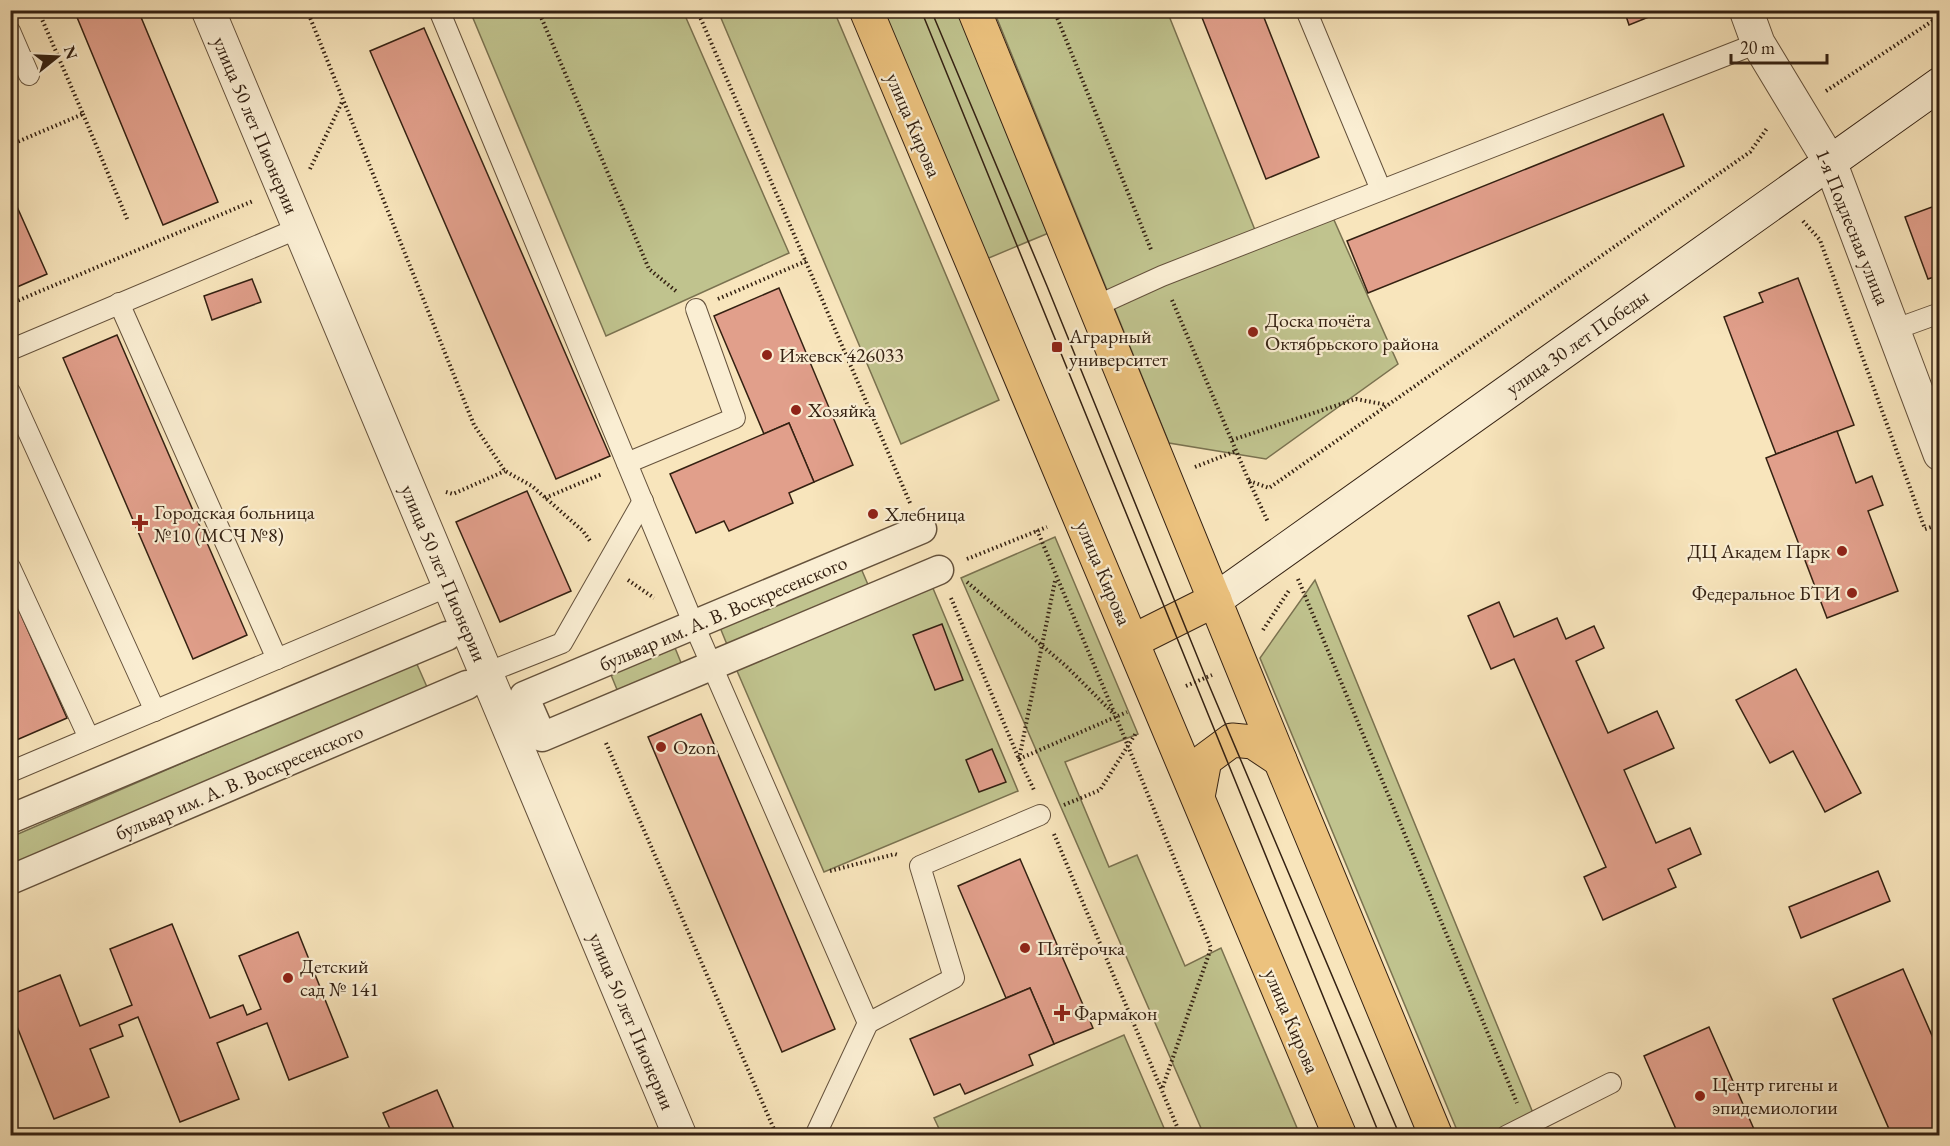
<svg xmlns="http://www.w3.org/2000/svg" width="1950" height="1146" font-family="'EB Garamond',serif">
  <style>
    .green { fill: #c0c38e; stroke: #7a7250; stroke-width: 1.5 }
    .building { fill: #e19f8b; stroke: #342112; stroke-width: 1.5 }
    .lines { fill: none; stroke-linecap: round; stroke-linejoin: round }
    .service-casing { stroke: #65523c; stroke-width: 22 }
    .pedestrian-casing { stroke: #65523c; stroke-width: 31 }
    .minor-casing { stroke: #65523c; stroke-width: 35 }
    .secondary-casing { stroke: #342112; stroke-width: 35 }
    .primary-casing { stroke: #342112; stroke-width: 35 }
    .path { stroke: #342112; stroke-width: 4; stroke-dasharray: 1.5 3; stroke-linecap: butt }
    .service { stroke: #faeed3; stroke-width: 20 }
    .pedestrian { stroke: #faeed3; stroke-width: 28 }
    .minor { stroke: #faeed3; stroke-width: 33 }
    .secondary { stroke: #faeed3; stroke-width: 33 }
    .primary { stroke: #ecc27e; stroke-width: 33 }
    .tram { stroke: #342112; stroke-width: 1.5 }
    .poi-dot { fill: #8f2418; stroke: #faeed3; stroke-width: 2 }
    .labels { text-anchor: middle; stroke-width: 4.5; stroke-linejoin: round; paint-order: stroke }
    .street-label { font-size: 20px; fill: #342112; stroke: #faeed3 }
    .poi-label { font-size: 20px; fill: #342112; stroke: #faeed3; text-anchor: start }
  </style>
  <rect width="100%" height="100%" fill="#f8e5bc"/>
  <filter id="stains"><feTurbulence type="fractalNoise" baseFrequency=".00333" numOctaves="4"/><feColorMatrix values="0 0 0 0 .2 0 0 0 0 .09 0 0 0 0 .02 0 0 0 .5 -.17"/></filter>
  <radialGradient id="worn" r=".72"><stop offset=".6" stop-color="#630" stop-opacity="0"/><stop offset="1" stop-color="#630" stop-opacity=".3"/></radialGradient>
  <g class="green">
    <polygon points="470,11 683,11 789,253 606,336"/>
    <polygon points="718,11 834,11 999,400 901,444"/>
    <polygon points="881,11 960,11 1051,232 984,260"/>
    <polygon points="994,11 1167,11 1255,230 1326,202 1398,364 1266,459 1169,443"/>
    <polygon points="1055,537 1138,734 1065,762 1109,867 1137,855 1185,966 1221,948 1300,1135 1204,1135 961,578"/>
    <polygon points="860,566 869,587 728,647 719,625"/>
    <polygon points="927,574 1018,791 824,872 731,657"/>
    <polygon points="1315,580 1542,1135 1459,1135 1260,658"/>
    <polygon points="673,643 682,665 618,692 609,670"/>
    <polygon points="416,662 427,687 11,866 11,837"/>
    <polygon points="1124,1035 1167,1135 942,1135 934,1118"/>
  </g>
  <g class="building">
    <polygon points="74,10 138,10 218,202 163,225"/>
    <polygon points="1199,10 1261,10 1319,157 1266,179"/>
    <polygon points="1624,10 1666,10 1629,25"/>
    <polygon points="424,28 610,456 556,479 370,51"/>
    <polygon points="1663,114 1684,166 1368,293 1347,241"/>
    <polygon points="10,191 47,274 10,290"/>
    <polygon points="1940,204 1940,275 1928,279 1905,217"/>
    <polygon points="1798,278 1854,425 1776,454 1724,317 1763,302 1759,293"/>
    <polygon points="252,279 261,302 212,320 204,296"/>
    <polygon points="779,288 853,465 814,482 789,423 764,434 714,316"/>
    <polygon points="117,335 247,635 193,659 63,358"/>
    <polygon points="789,423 814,482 789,493 793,503 729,531 724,521 696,533 670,474"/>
    <polygon points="1837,431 1856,483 1872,476 1883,505 1868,511 1898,591 1827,618 1766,458"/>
    <polygon points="527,491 571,591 500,622 456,522"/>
    <polygon points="10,590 67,718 12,742 10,738"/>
    <polygon points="1499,602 1514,637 1557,618 1566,639 1594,626 1604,648 1576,661 1608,733 1657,711 1674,748 1624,770 1656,843 1690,828 1701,854 1668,869 1676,887 1603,920 1584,877 1606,867 1514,659 1491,669 1468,616"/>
    <polygon points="942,624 963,680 935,690 913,635"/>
    <polygon points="1796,669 1861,793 1825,812 1793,751 1770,763 1736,700"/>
    <polygon points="701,714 835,1029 782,1052 648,737"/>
    <polygon points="992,749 1006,782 979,792 966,760"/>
    <polygon points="1020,859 1093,1028 1054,1044 1030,988 1006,998 958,886"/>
    <polygon points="1878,871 1890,901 1801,938 1789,907"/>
    <polygon points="172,924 210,1018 243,1005 247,1015 261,1009 239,956 298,932 348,1057 289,1080 267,1023 217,1043 239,1099 180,1122 138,1017 119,1025 123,1036 90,1049 109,1097 54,1119 10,1009 10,995 60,975 80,1026 132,1005 110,949"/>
    <polygon points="1903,969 1940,1054 1940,1136 1892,1136 1833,999"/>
    <polygon points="1030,988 1054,1044 1029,1055 1033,1065 965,1094 960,1084 934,1095 910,1039"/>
    <polygon points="1709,1027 1757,1136 1679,1136 1644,1056"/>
    <polygon points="437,1090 457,1136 393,1136 383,1113"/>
  </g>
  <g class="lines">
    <defs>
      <g id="service">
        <polyline points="439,10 694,625 868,1023 815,1136"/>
        <polyline points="1306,10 1381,190"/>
        <polyline points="10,31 29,75"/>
        <polyline points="119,303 277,659"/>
        <polyline points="1096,306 1162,276 1758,43"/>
        <polyline points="1893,330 1940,313"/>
        <polyline points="10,350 299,228"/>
        <polyline points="10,392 155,711"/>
        <polyline points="627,463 735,418 696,309"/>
        <polyline points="10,567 89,738"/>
        <polyline points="486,673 562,643 643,501"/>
        <polyline points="10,772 449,586"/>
        <polyline points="868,1023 954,978 920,866 1040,815"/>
        <polyline points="1506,1136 1611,1083"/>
      </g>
      <g id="pedestrian">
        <polyline points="922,529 524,696 542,737 939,570"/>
        <polyline points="10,819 447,636"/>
        <polyline points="10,880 467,685"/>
      </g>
      <g id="minor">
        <polyline points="208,10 680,1136"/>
        <polyline points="1746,10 1758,43 1830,162 1940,454"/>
      </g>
      <polyline id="secondary" points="1215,600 1940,84"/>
      <g id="primary">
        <polyline points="866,10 1340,1136"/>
        <polyline points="974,10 1280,760 1436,1136"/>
        <polyline points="1133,641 1215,600"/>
        <polyline points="1198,797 1205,760 1232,740 1253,742 1280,760"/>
      </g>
    </defs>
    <use href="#service" class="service-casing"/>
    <use href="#pedestrian" class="pedestrian-casing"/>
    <use href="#minor" class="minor-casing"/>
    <use href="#secondary" class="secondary-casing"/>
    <use href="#primary" class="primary-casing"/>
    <g class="path">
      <polyline points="307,10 474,425 505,471 532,486 583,531 590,541"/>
      <polyline points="538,10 649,269 677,292"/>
      <polyline points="697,10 910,503"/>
      <polyline points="1054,10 1152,252"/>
      <polyline points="1826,91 1940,16"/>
      <polyline points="83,114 128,221"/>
      <polyline points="10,145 83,114 38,10"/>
      <polyline points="310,169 343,100"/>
      <polyline points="1803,221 1820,240 1925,529 1940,524"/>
      <polyline points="718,299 806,261"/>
      <polyline points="1172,300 1249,481 1268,522"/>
      <polyline points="10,304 253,201"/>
      <polyline points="1232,440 1356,399 1387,405"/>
      <polyline points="1195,467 1236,451"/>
      <polyline points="1249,481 1269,488 1750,152 1768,127"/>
      <polyline points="446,492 453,494 505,471"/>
      <polyline points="545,498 602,474"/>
      <polyline points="1037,530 1116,717 1211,948 1162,1089"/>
      <polyline points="967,559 1047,527"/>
      <polyline points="1298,579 1517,1103"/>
      <polyline points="628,580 654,598"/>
      <polyline points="967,582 1066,666 1113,713"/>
      <polyline points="951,598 1019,759 1035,792"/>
      <polyline points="1263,630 1290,589"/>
      <polyline points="1186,686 1212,675"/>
      <polyline points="606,743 777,1136"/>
      <polyline points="1019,759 1127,712"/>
      <polyline points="1019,759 1055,581"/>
      <polyline points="1064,805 1100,790 1136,733"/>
      <polyline points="1054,834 1181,1136"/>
      <polyline points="830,871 895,854 898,855"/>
    </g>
    <use href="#service" class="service"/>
    <use href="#pedestrian" class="pedestrian"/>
    <use href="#minor" class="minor"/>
    <use href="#secondary" class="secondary"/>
    <use href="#primary" class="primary"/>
    <g class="tram">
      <polyline points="921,10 1380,1136"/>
      <polyline points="931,10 1047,286 1206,678 1400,1136"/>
    </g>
  </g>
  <g class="poi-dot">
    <circle cx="1253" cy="332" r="6"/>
    <rect x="1051" y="341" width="12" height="12" rx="3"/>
    <circle cx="767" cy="355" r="6"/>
    <circle cx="796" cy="410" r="6"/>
    <circle cx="873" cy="514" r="6"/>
    <path d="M137 514h6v6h6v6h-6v6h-6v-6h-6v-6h6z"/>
    <circle cx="1842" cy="551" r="6"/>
    <circle cx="1852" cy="593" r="6"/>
    <circle cx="661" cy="747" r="6"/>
    <circle cx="1025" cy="948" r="6"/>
    <circle cx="288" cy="978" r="6"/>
    <path d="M1059 1004h6v6h6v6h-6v6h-6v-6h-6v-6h6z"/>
    <circle cx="1700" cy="1096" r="6"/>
  </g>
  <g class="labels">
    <g class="street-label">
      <text transform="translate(256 125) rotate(67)" y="7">улица 50 лет Пионерии</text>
      <text transform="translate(914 125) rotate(67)" y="7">улица Кирова</text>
      <text transform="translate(1853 227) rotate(68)" y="7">1-я Подлесная улица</text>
      <text transform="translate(1577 342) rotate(-35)" y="7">улица 30 лет Победы</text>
      <text transform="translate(444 573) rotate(67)" y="7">улица 50 лет Пионерии</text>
      <text transform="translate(1104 573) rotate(67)" y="7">улица Кирова</text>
      <text transform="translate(723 613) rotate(-23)" y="7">бульвар им. А. В. Воскресенского</text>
      <text transform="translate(239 782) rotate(-23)" y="7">бульвар им. А. В. Воскресенского</text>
      <text transform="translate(632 1021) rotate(67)" y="7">улица 50 лет Пионерии</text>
      <text transform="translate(1292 1021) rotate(67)" y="7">улица Кирова</text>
    </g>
    <g class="poi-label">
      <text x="1265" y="327">Доска почёта<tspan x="1265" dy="23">Октябрьского района</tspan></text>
      <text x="1069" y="343">Аграрный<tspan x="1069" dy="23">университет</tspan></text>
      <text x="779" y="362">Ижевск 426033</text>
      <text x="808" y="417">Хозяйка</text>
      <text x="154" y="519">Городская больница<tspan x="154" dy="23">№10 (МСЧ №8)</tspan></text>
      <text x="885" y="521">Хлебница</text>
      <text x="1830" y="558" text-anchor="end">ДЦ Академ Парк</text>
      <text x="1840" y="600" text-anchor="end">Федеральное БТИ</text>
      <text x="673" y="754">Ozon</text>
      <text x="1037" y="955">Пятёрочка</text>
      <text x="300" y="973">Детский<tspan x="300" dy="23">сад № 141</tspan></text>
      <text x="1074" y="1020">Фармакон</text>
      <text x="1712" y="1091">Центр гигены и<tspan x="1712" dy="23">эпидемиологии</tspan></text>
    </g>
  </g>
  <rect width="1950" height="1146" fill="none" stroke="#f8e5bc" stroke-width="36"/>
  <rect x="12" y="12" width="1926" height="1122" fill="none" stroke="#342112" stroke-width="3"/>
  <rect x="18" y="18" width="1914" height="1110" fill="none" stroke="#342112" stroke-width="1.5"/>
  <g transform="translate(57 57) rotate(72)" stroke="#faeed3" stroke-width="4.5" paint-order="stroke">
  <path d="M0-4.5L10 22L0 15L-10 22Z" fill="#342112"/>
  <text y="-9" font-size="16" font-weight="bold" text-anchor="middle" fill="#342112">N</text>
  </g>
  <path d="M1731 54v9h96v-9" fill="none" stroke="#342112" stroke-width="3"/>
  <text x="1740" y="54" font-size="18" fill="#342112" stroke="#faeed3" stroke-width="4.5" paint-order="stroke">20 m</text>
  <rect width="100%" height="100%" filter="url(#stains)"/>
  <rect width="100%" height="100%" fill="url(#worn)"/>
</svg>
